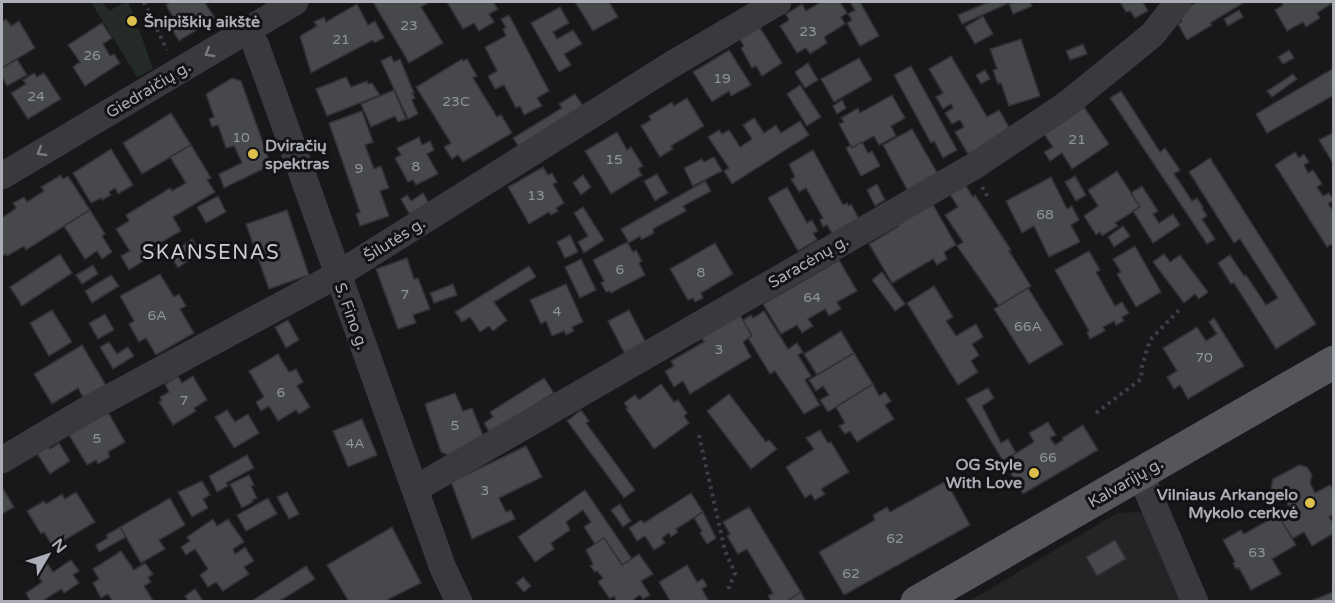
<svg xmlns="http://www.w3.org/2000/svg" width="1335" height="603" font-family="'Varela Round',sans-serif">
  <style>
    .built { fill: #242426 }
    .green { fill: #242a26 }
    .building { fill: #47484b; stroke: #323235; stroke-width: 1.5 }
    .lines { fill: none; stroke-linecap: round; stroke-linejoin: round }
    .path { stroke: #3f4044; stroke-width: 4; stroke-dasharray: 3 4.5; stroke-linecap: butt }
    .minor { stroke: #39393e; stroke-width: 27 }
    .major { stroke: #55565c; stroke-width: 33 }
    .oneway { stroke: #787981 }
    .poi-dot { fill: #dcbf4d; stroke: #131214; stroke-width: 2 }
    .labels { text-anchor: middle; stroke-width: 6; stroke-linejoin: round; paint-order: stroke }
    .number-label { font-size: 14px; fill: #92949c }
    .poi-label { font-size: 16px; font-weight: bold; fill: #abadb7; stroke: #131214; text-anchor: start }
    .street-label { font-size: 16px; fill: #abadb7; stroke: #131214 }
    .quarter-label { font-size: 20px; letter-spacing: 1.5px; fill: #cccdd4; stroke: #131214 }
  </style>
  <rect width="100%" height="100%" fill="#181719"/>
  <polygon class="built" points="1138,512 1150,518 1189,602 968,602 1117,513"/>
  <polygon class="green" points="91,2 103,2 109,11 125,2 128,2 133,13 130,15 135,29 139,29 153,69 137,77"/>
  <g class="building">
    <polygon points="170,2 208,2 205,3 215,18 179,41 167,21 173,17 166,5"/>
    <polygon points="373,2 427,2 428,3 421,7 443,43 409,63"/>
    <polygon points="447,2 493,2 498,9 489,14 494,22 479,31 474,23 463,29"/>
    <polygon points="575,2 609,2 618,17 593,31"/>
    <polygon points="821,2 840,2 847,13 841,17 845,24 824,37 827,43 810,54 806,48 797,53 780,26 789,20 786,14 802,4 806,11"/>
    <polygon points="850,2 860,2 879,36 860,46 847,23 852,20 848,14 855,10"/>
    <polygon points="989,2 1009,3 962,24 958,15"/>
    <polygon points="1015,2 1030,2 1032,6 1013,14 1009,4"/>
    <polygon points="1120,2 1145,2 1143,2 1148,11 1135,18 1130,11 1126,12"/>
    <polygon points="1197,2 1245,2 1210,23 1212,25 1187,40 1178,24 1182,21 1178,13"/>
    <polygon points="1281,2 1329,2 1331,4 1317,13 1320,18 1306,27 1303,22 1287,31 1275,10 1283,5"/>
    <polygon points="357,4 368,25 375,21 384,38 374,43 373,40 311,73 300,36 317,26 314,22 324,17 326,22"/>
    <polygon points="560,7 569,23 553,32 557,39 573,30 582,44 564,54 571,65 559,72 531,23"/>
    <polygon points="1239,10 1243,17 1228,26 1224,19"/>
    <polygon points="509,15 549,91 537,98 542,106 524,115 520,106 516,108 504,85 495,89 488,76 497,71 485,47 506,36 503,29 506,28 501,19"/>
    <polygon points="983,16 993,34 975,44 965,27"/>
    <polygon points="6,19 11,26 19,21 35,48 2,68 2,22"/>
    <polygon points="102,23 112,38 103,44 110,56 114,54 120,63 85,86 73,67 80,62 68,45"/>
    <polygon points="759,26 782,63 762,76 756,66 752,68 741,48 744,46 739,38"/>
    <polygon points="1021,39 1040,96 1009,106 1001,83 998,84 993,70 997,69 990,49"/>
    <polygon points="1083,44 1087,54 1070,60 1066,51"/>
    <polygon points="729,50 751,85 731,96 729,91 712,102 693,72"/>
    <polygon points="1289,50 1294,58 1283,64 1278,57"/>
    <polygon points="391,56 394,62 400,59 414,93 412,93 415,98 412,100 418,114 408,119 381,61"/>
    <polygon points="951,56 987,117 999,110 1013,134 971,159 955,132 964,127 960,120 952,124 945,113 953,108 951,104 943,109 936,97 943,93 929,69"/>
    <polygon points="859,58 872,80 834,102 821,79"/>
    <polygon points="17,59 27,75 7,86 2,76 2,68"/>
    <polygon points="462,59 463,61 467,59 477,76 473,78 497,117 501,115 512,133 463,162 458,155 452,159 444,147 451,143 416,87"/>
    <polygon points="808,63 818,80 805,88 795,72"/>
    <polygon points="911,66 957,150 943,158 934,141 931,143 894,75"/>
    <polygon points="1334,68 1334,95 1267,133 1256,114"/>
    <polygon points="985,70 990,79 981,84 976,75"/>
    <polygon points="34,73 37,77 44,73 61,99 28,119 11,93 26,84 23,80"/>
    <polygon points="1293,74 1297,79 1272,97 1267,91"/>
    <polygon points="346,77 351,87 367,81 368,84 372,83 380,95 327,116 316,89"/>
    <polygon points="232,78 241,81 271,165 224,188 219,174 242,163 234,146 226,148 218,125 212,127 209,119 214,117 206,94"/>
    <polygon points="800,85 821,117 807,126 787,94"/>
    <polygon points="394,90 406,119 398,122 395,116 371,127 361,104"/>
    <polygon points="1121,91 1160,152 1165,148 1180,170 1174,174 1192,201 1197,198 1203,207 1202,208 1207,216 1202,219 1215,239 1207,244 1110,98"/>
    <polygon points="575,94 585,109 520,149 513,138 562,108 559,104"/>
    <polygon points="892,95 905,118 891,126 896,136 879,145 874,136 852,148 839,124 844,122 841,118 858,108 860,113"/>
    <polygon points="687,98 704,126 671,146 673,149 660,157 641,126 651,120 649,116 672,102 674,106"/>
    <polygon points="842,100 846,108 837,114 833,106"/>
    <polygon points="1084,107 1109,144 1072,169 1062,153 1050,161 1044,152 1053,147 1044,134"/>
    <polygon points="362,111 373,142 365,145 374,169 381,166 389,188 380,191 389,216 360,226 356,214 360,212 329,123"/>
    <polygon points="171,113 191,145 142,174 123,143"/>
    <polygon points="754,118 764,133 776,125 781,133 800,121 809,135 732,184 724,171 729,168 708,137 719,130 722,134 729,130 740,147 752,139 743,125"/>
    <polygon points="912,129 939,176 909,193 883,145"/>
    <polygon points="617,132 627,150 631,147 643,166 638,169 642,175 611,194 585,151"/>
    <polygon points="1334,132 1334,165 1319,140"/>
    <polygon points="419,137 422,145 430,141 434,150 427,154 438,174 416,185 413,180 408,182 395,158 401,155 397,148"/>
    <polygon points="862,142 868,153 872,151 880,166 861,176 846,148 851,145 852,148"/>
    <polygon points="191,145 211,178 207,180 215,192 173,217 181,231 160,243 164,248 129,270 121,256 130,251 116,229 129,221 126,215 170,188 172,191 186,183 170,157"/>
    <polygon points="111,149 133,185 118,194 115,188 109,192 111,195 102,200 101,198 91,203 73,173"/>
    <polygon points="813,150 843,205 847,203 849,206 851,204 861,223 835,238 827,225 823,227 820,220 823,218 806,188 799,192 791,179 795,177 789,164"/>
    <polygon points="1295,152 1299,158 1304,154 1309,162 1304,165 1308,173 1313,170 1322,184 1317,187 1323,196 1329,193 1334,200 1328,204 1334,212 1334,243 1327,247 1275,165"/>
    <polygon points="714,157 722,171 693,186 684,168 702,159 704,162"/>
    <polygon points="1210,158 1316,324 1276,349 1234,283 1231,284 1218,263 1230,255 1244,276 1246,275 1266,305 1278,298 1240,239 1234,243 1189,172"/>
    <polygon points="543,167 548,175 552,173 557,182 553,184 564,203 556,208 558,211 551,215 549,212 529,224 508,187"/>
    <polygon points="1117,171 1140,207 1115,223 1118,226 1102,236 1100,232 1096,235 1084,216 1098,206 1088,190"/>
    <polygon points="657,174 668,193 655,201 644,181"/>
    <polygon points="61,175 63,179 68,176 90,210 26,250 24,246 7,256 6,254 2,256 2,218 16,208 13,203 24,197 27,202 44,191 41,187"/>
    <polygon points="583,175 591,187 581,195 573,183"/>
    <polygon points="1075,176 1086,195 1076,201 1065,182"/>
    <polygon points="1051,177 1067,209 1072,206 1079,220 1071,225 1080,242 1049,257 1034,226 1022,233 1006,201"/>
    <polygon points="962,180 973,197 975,195 1011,250 1009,251 1031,286 999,306 957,246 963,242 945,215 958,207 947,190"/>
    <polygon points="705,181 711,191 683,206 686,211 653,229 654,233 641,240 640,236 629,243 621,229"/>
    <polygon points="877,184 885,200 875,206 867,190"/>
    <polygon points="1142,186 1158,211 1153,214 1159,223 1173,214 1180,225 1153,243 1133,211 1140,207 1131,193"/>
    <polygon points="787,187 807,223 812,220 818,231 813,233 817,240 798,251 768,198"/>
    <polygon points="423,193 429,203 410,215 401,199 407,195 411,201"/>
    <polygon points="218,196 226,212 206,223 197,207"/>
    <polygon points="931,201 956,245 944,252 947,259 937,265 933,259 892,283 869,244 899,226 897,221"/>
    <polygon points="583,207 604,240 584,253 578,242 588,236 574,213"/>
    <polygon points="90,210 105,234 102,236 112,252 102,259 97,251 85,259 64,226"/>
    <polygon points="287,210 309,275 269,289 246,224"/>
    <polygon points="1123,226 1130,236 1114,247 1108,237"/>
    <polygon points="570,235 578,252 565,258 557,242"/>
    <polygon points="192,239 198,248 187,255 190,259 178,268 172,258 177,254 175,251"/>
    <polygon points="627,242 633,252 636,250 642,261 639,263 645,275 611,293 610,291 606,292 601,283 604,281 593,260"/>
    <polygon points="715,243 733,274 701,293 703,298 695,302 693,298 688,300 670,269"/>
    <polygon points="1135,246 1161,292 1136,307 1117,274 1121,272 1113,259"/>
    <polygon points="1089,251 1100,270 1096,272 1115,306 1122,302 1129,313 1122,317 1124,321 1116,325 1114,321 1103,327 1105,331 1090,339 1087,332 1089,331 1055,270"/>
    <polygon points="60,254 72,273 22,306 10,287"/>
    <polygon points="1164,254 1170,262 1180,255 1208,292 1199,299 1195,294 1184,303 1153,262"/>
    <polygon points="407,258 414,279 418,278 430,309 413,315 416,323 398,329 376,269"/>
    <polygon points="581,259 596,290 580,298 565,267"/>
    <polygon points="839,260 857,291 837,302 841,309 829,316 825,309 808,319 813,326 802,333 797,325 781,334 763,304"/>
    <polygon points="93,265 98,274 82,284 76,275"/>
    <polygon points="529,266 536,277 494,302 507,320 493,331 489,326 480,332 470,317 462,322 455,312"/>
    <polygon points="882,272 905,304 895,311 872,280"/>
    <polygon points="160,274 174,297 179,294 186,306 180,309 194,333 156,355 146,338 139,342 129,324 134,321 120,296"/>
    <polygon points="111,275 119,286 92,303 85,291"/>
    <polygon points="453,284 457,295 434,303 430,293"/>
    <polygon points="566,284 583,322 572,327 574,331 566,335 564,331 552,336 546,321 541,324 530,300"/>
    <polygon points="934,286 953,317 946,321 956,336 976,324 983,337 972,344 979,355 971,361 978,372 958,385 907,303"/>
    <polygon points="1028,288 1063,344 1029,364 994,309"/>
    <polygon points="736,308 752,336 743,342 751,357 690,394 683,381 674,387 665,371 674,366 671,361 704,342 698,331"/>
    <polygon points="52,310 72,342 49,356 30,323"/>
    <polygon points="629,310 646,343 625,354 608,321"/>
    <polygon points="764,311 788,349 797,343 803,352 798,355 811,376 805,380 820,405 804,414 775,371 770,374 748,338 752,336 743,320 751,315 753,318"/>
    <polygon points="105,314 114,330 98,339 89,323"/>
    <polygon points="1214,318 1244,366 1188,399 1180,385 1174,389 1167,377 1177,371 1163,348 1197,327 1206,341 1217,334 1209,322"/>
    <polygon points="288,320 299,340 286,348 275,327"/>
    <polygon points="841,331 854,353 817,375 804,354"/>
    <polygon points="109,342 117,354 128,347 134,356 113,369 100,347"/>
    <polygon points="82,345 107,387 85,401 78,388 52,404 34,374"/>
    <polygon points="854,353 873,384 828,412 820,400 829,395 823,386 816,391 809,380"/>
    <polygon points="278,354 289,372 296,369 303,382 297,386 310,407 299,414 296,410 278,421 269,406 261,411 256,402 264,397 249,371"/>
    <polygon points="178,376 182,383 193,376 207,400 194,408 196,411 173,425 159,402 162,400 160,397 169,392 165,384"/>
    <polygon points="544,378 554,393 490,433 484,423 493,417 490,412"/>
    <polygon points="661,384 674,402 678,400 687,413 684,416 689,423 654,449 626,409 628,408 624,403 635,395 639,400"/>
    <polygon points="873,384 879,396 885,392 891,401 885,405 894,419 857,442 850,431 845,434 839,426 845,423 836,407"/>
    <polygon points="988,388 994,398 982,406 1001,443 1008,439 1016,453 1003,461 966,399"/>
    <polygon points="455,393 463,411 472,408 484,438 450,456 441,452 425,404"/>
    <polygon points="729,394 766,442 769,440 777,449 751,469 707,411"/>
    <polygon points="227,410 235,422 248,414 259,433 234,448 215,417"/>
    <polygon points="581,410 589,421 586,423 635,490 624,498 567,421"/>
    <polygon points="108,412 125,442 108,452 110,457 98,464 96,460 87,465 69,435"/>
    <polygon points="362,419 377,455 348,467 333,431"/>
    <polygon points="1048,422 1056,435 1050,438 1055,445 1063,440 1062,438 1083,425 1098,450 1023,494 1003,461 1034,442 1029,433"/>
    <polygon points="820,430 828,443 831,442 849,472 821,489 825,494 815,500 811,494 805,498 786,467 814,449 806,438"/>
    <polygon points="45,441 50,449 59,443 70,461 50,474 34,449"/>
    <polygon points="526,446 542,477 499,498 506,512 511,510 515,519 472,539 451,482"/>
    <polygon points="247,455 254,468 226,483 228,486 217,492 209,476"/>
    <polygon points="1299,465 1307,467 1312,475 1310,483 1315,493 1330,485 1334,492 1334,514 1329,517 1334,524 1334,533 1312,546 1304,532 1292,539 1278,515 1290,508 1284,498 1276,495 1271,488 1273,479"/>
    <polygon points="249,475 254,485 251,486 257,498 252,500 253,502 242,508 230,484"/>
    <polygon points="202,481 210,495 203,499 208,508 192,517 178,492"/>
    <polygon points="946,481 970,525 844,595 819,552 875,520 873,515 887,507 890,512"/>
    <polygon points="2,487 14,507 2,514"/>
    <polygon points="585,490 632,559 622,565 604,538 595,544 584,527 591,522 583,510 566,522 570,530 551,543 554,549 535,562 518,537"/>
    <polygon points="76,492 95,522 53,547 44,532 41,534 27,511 44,501 46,504 62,494 65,499"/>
    <polygon points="287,492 299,514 289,519 277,497"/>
    <polygon points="691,493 703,512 676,529 678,532 671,537 669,533 662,538 665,543 654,550 645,536 637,541 629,528 641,520 644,523"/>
    <polygon points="170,498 185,525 159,540 165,549 141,563 120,527"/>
    <polygon points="268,498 277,514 246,531 237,515"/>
    <polygon points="620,504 631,521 623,527 611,510"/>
    <polygon points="749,507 801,592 786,602 772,602 768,596 773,593 747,549 738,554 727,536 730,534 723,522"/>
    <polygon points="703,512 716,538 707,544 700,533 702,531 694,518"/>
    <polygon points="1278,515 1296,545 1272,559 1281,574 1251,590 1239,568 1236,569 1233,563 1235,562 1223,540 1241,530 1244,534"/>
    <polygon points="213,519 217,526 228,519 244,542 233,549 235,554 245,547 254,561 244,567 249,574 223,591 216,582 208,587 200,575 208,569 195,549 186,555 181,547 190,541 187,537"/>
    <polygon points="120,527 126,537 99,552 96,545 108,538 106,535"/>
    <polygon points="392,527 421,583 383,602 349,602 327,565"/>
    <polygon points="604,538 622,565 639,554 653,574 641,581 650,595 643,599 640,595 634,599 636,602 617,602 614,596 610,599 598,582 603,578 597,571 595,572 590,566 593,564 586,550"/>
    <polygon points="1115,540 1126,559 1097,576 1086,557"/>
    <polygon points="121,551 134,570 145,563 153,574 148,577 151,582 144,586 154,602 113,602 108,594 101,598 93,583 99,579 93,569"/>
    <polygon points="71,560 79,571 73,575 79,583 64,593 61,589 41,602 31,602 26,593 42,582 35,571 47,563 53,572"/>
    <polygon points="687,565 697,582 703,579 707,586 702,589 709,602 671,602 659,582"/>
    <polygon points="306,566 315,579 278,602 250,602"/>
    <polygon points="523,577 531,586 524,592 516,583"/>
    <polygon points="1334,587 1334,602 1308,602 1333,592 1332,588"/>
    <polygon points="195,589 202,599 198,602 189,602 185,596"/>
    <polygon points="801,592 806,602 786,602"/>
  </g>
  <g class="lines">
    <g class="path">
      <polyline points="144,2 167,50"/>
      <polyline points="982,187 988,197"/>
      <polyline points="1096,413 1141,379 1142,366 1150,340 1181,308"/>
      <polyline points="699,435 725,551 735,573 727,592"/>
    </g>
    <g class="minor">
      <polyline points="248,29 256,46 274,95 443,568 459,602"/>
      <polyline points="2,176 295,2"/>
      <polyline points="2,460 81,413 337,275 671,65 778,2"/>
      <polyline points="1140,474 1195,602"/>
      <polyline points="415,489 976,165 1067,104 1136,48 1153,34 1178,2"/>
    </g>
    <polyline class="major" points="917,602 1334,362"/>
  </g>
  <defs><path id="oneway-chevron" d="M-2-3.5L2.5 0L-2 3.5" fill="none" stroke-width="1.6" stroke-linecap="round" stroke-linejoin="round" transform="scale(1.5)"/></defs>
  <g class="oneway">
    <use href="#oneway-chevron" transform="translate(209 53) rotate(149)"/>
    <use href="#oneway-chevron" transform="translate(41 152) rotate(149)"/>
  </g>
  <g class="poi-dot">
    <circle cx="132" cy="21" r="6"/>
    <circle cx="253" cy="154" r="6"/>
    <circle cx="1034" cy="473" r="6"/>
    <circle cx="1310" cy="503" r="6"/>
  </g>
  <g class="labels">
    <g class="number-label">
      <text x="409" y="30">23</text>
      <text x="808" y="36">23</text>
      <text x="341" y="44">21</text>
      <text x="92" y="60">26</text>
      <text x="722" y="83">19</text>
      <text x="36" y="101">24</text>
      <text x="456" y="106">23C</text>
      <text x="241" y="142">10</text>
      <text x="1077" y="144">21</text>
      <text x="614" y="164">15</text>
      <text x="416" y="171">8</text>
      <text x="359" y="173">9</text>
      <text x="536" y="200">13</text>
      <text x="1045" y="219">68</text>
      <text x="620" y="274">6</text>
      <text x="701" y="277">8</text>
      <text x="405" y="299">7</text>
      <text x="812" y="302">64</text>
      <text x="557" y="316">4</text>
      <text x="157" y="320">6A</text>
      <text x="1028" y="331">66A</text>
      <text x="719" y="354">3</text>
      <text x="1204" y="362">70</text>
      <text x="281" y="397">6</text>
      <text x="184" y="405">7</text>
      <text x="455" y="430">5</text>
      <text x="97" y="443">5</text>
      <text x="355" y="448">4A</text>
      <text x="1048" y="462">66</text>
      <text x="485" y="495">3</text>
      <text x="895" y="543">62</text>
      <text x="1257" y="557">63</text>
      <text x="851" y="578">62</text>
    </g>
    <g class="poi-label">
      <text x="144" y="27">Šnipiškių aikštė</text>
      <text x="265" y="151">Dviračių<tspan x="265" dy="18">spektras</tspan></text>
      <text x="1022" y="470" text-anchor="end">OG Style<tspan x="1022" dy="18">With Love</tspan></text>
      <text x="1298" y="500" text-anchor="end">Vilniaus Arkangelo<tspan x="1298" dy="18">Mykolo cerkvė</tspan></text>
    </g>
    <g class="street-label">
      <text transform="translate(148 89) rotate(-31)" y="6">Giedraičių g.</text>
      <text transform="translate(394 239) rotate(-32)" y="6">Šilutės g.</text>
      <text transform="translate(808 261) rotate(-30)" y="6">Saracėnų g.</text>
      <text transform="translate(352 316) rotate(70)" y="6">S. Fino g.</text>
      <text transform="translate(1125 482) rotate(-30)" y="6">Kalvarijų g.</text>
    </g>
    <g class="quarter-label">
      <text x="211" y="259">SKANSENAS</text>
    </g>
  </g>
  <rect width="1335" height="603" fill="none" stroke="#abadb7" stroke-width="6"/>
  <g transform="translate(48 555) rotate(51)" stroke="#131214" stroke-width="4.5" paint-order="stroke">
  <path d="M0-4.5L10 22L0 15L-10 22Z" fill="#abadb7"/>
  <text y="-9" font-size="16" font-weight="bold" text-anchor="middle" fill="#abadb7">N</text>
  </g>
</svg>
